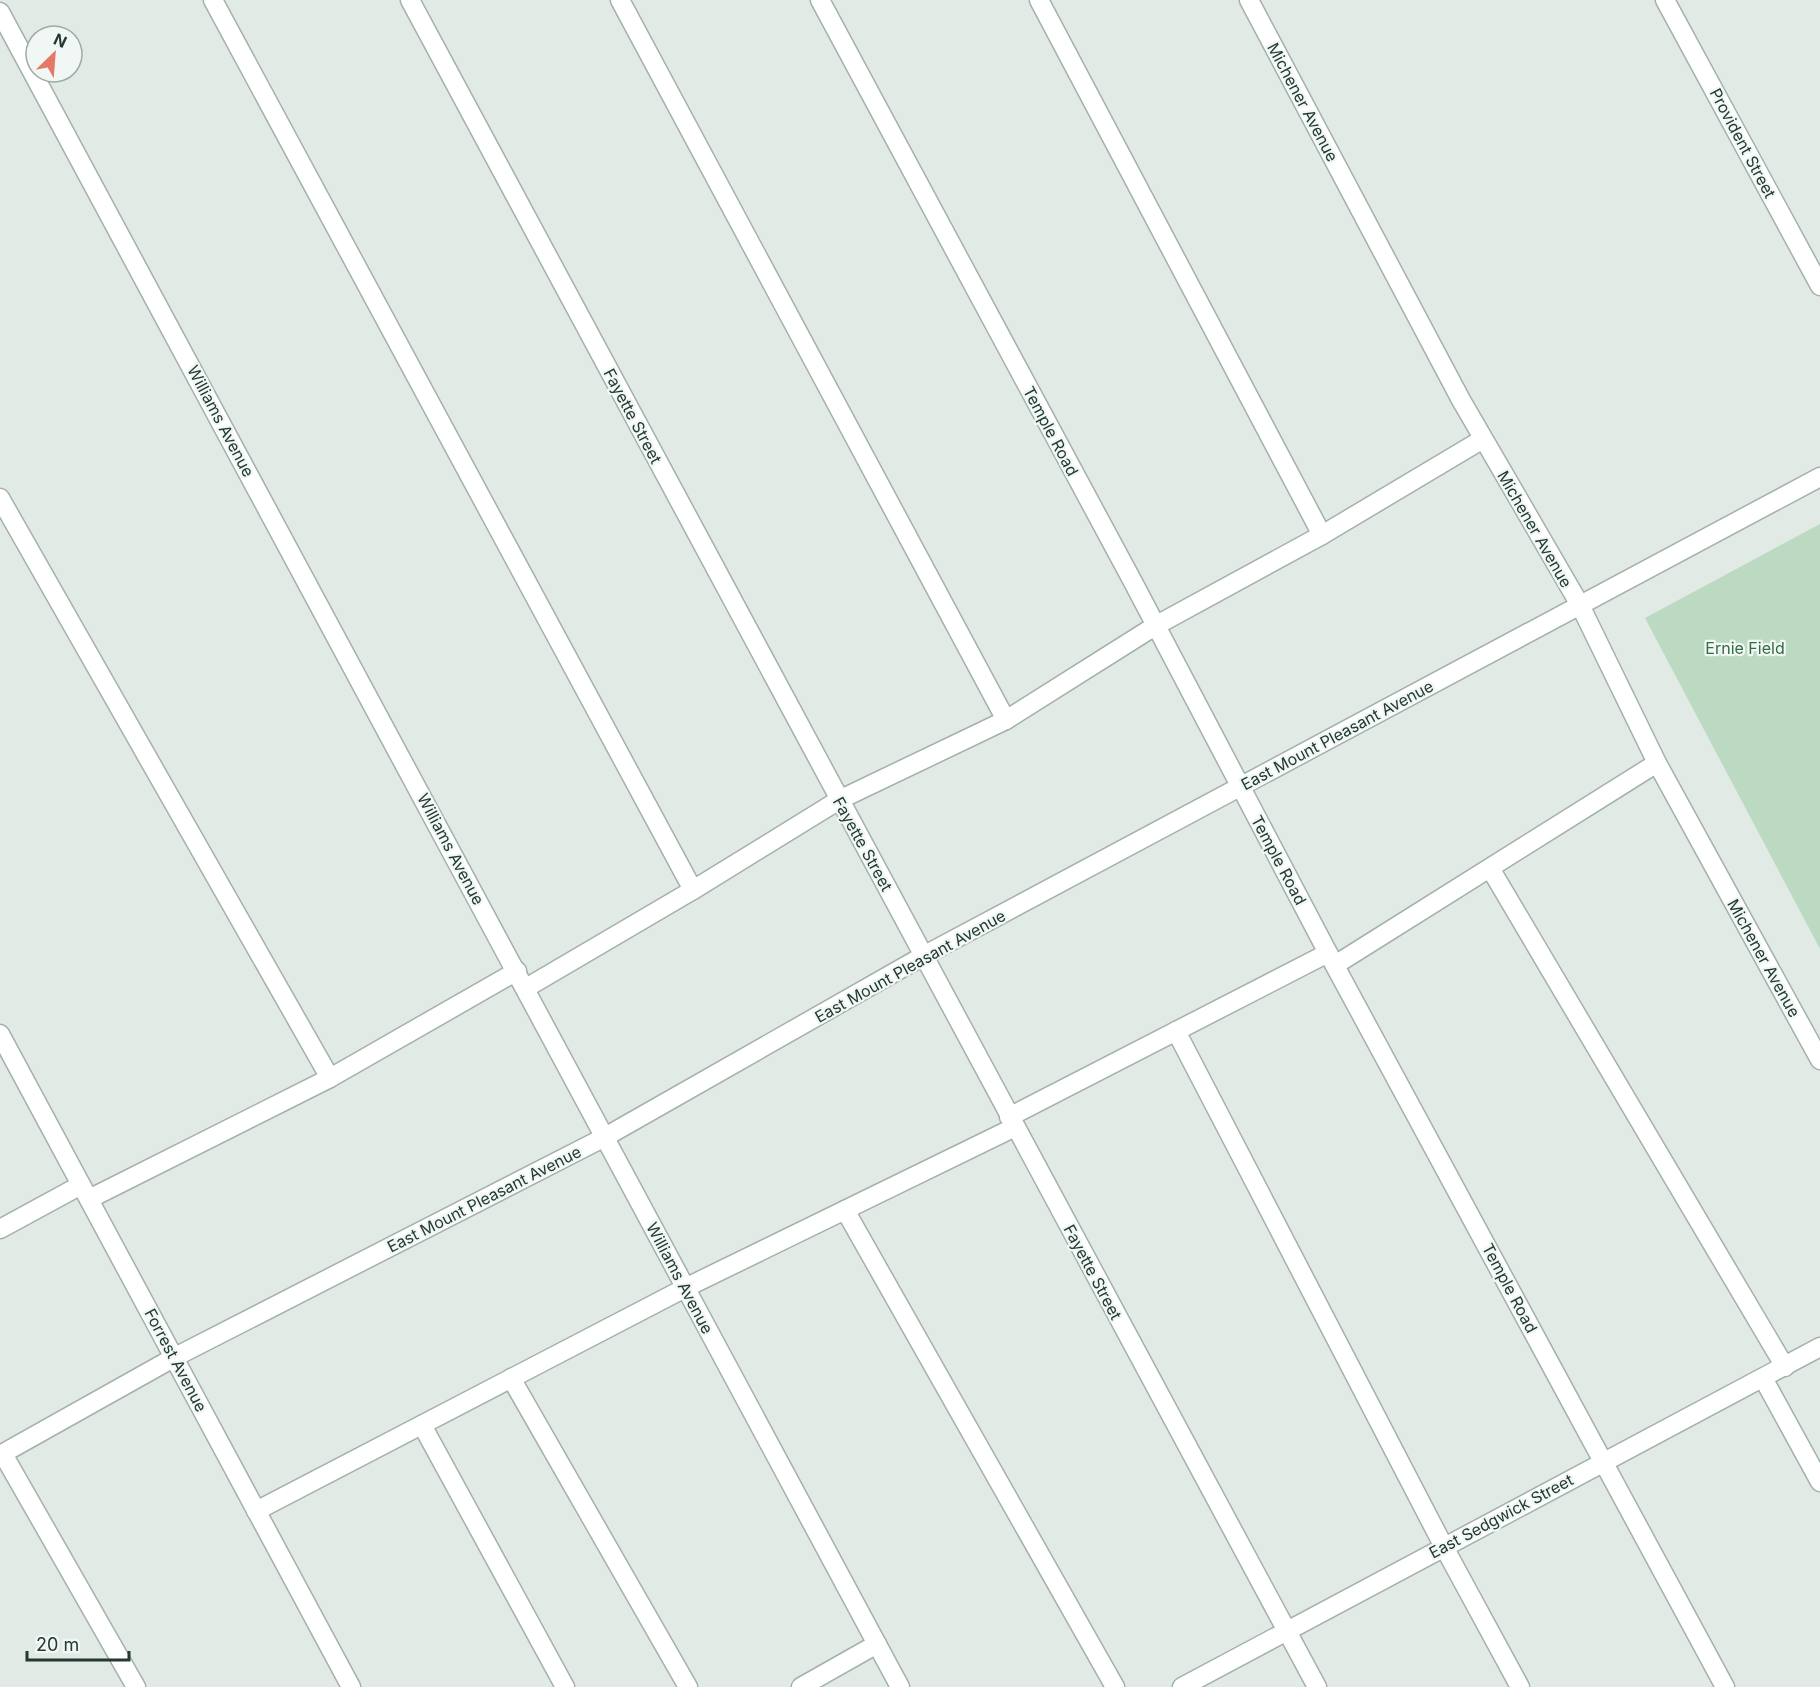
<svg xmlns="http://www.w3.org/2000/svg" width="1820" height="1687" font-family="Inter,sans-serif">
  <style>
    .green { fill: #bcd9c1 }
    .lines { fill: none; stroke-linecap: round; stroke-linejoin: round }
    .minor-casing { stroke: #a4b1ab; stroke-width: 21 }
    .minor { stroke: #fff; stroke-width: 18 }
    .labels { text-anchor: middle; stroke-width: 4.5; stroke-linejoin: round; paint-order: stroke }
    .street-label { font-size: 16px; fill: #233931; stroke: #f1f7f4 }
    .park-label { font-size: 16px; fill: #326c43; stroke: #f1f7f4 }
  </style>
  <rect width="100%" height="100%" fill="#e1eae5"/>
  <polygon class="green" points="1820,524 1820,949 1645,618"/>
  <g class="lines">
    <defs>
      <g id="minor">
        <polyline points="213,0 693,890 839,800 1006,720"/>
        <polyline points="410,0 1317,1687"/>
        <polyline points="620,0 1006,720 1155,626 1322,535"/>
        <polyline points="820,0 1133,582 1328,953 1725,1687"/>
        <polyline points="1039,0 1322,535 1483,439"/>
        <polyline points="1249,0 1461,400 1580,605 1657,763 1820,1060"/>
        <polyline points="1665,0 1820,286"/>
        <polyline points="0,12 900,1687"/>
        <polyline points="0,498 330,1078"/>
        <polyline points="1490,868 1785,1367"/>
        <polyline points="1335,965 1657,763"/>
        <polyline points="526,988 693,890"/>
        <polyline points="1176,1031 1444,1547 1520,1687"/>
        <polyline points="0,1034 351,1687"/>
        <polyline points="1009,1117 1328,953"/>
        <polyline points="89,1199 330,1078 517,971"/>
        <polyline points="845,1210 1115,1687"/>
        <polyline points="0,1229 81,1185"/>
        <polyline points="511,1378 688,1687"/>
        <polyline points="1763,1378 1820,1482"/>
        <polyline points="422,1425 565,1687"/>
        <polyline points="3,1454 136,1687"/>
        <polyline points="0,1455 175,1357 605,1137 925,955 1820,477"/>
        <polyline points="256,1511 685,1288 1015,1127"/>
        <polyline points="801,1687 877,1644"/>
        <polyline points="1182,1687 1820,1347"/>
      </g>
    </defs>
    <use href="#minor" class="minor-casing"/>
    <use href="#minor" class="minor"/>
  </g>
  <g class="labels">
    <g class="street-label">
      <text transform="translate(1303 102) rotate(62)" y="6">Michener Avenue</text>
      <text transform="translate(1743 143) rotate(62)" y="6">Provident Street</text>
      <text transform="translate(633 416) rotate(62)" y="6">Fayette Street</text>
      <text transform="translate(221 421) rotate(62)" y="6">Williams Avenue</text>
      <text transform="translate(1051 431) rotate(62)" y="6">Temple Road</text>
      <text transform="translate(1535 529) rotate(60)" y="6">Michener Avenue</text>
      <text transform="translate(1337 735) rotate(-28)" y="6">East Mount Pleasant Avenue</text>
      <text transform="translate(863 844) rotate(61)" y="6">Fayette Street</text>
      <text transform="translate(451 849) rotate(62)" y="6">Williams Avenue</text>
      <text transform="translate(1279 860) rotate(62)" y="6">Temple Road</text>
      <text transform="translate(1764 958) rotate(61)" y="6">Michener Avenue</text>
      <text transform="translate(910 966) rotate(-29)" y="6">East Mount Pleasant Avenue</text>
      <text transform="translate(484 1199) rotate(-27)" y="6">East Mount Pleasant Avenue</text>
      <text transform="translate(1093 1272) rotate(62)" y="6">Fayette Street</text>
      <text transform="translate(680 1278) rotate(62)" y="6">Williams Avenue</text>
      <text transform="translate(1510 1288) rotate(62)" y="6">Temple Road</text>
      <text transform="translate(176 1360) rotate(62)" y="6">Forrest Avenue</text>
      <text transform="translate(1501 1516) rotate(-28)" y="6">East Sedgwick Street</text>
    </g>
    <g class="park-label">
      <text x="1745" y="654">Ernie Field</text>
    </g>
  </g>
  <g transform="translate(54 54) rotate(25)"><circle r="28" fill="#f1f7f4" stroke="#9faba6" stroke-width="1.5"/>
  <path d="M0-4.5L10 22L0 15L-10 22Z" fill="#e47a65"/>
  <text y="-9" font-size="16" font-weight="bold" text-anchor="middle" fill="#233931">N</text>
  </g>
  <path d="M27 1651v9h102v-9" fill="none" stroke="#233931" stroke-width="3"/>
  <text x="36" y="1651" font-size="18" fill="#233931" stroke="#f1f7f4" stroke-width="4.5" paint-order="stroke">20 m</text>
</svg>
